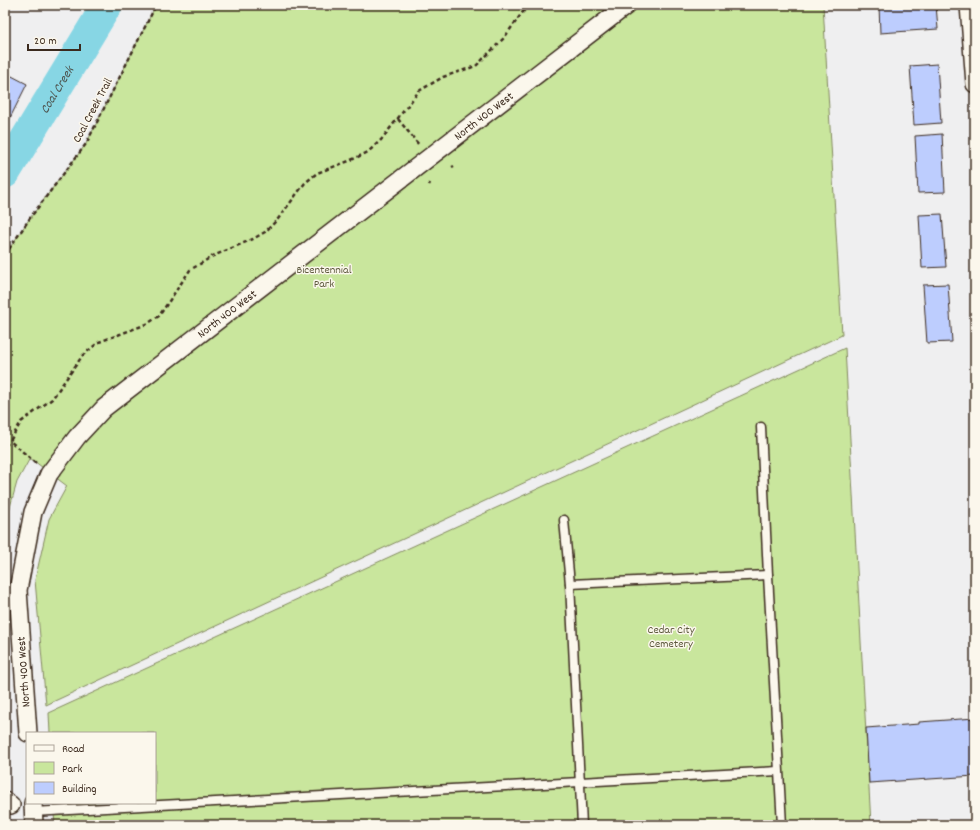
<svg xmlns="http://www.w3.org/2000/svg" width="980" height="830" font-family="Dekko,sans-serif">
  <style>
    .green { fill: #c9e69d; stroke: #82885e }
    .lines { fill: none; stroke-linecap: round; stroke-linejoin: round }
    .river { stroke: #87d6e4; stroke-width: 31 }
    .building { fill: #bdcdfe; stroke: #3b2a1e }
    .service-casing { stroke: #3b2a1e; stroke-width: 11 }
    .minor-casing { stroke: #3b2a1e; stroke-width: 20 }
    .path { stroke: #3b2a1e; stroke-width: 2.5; stroke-dasharray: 4 3; stroke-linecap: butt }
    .service { stroke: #fbf7ec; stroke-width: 8 }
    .minor { stroke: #fbf7ec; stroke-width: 17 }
    .labels { text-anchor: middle; stroke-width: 3; stroke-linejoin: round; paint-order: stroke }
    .street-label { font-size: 12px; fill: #3b2a1e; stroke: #fbf7ec }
    .park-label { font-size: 12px; fill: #5e593e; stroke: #fbf7ec }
    .water-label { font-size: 13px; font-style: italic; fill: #4e5550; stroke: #fbf7ec }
  </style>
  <rect width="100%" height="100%" fill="#efeff0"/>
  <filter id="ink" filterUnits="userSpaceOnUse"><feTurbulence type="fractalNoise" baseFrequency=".025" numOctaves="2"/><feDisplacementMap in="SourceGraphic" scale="8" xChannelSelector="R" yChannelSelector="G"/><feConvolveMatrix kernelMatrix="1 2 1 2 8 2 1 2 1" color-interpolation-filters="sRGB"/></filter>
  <g filter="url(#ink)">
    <g class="green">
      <polygon points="156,5 823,5 842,335 46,705 35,580 49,519 67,486 30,458 17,482 5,525 5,255 30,218 86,144"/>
      <polygon points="845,348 871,825 55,825 53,803 155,803 155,733 50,733 49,713"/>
    </g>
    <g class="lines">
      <path class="river" id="s1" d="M5,173L107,5"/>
    </g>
    <g class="building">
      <polygon points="879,5 936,5 938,29 880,33"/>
      <polygon points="937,64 941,123 914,125 910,66"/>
      <polygon points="6,73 27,84 5,128 5,75"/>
      <polygon points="942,134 945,192 918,193 915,136"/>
      <polygon points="942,214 946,267 922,268 919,215"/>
      <polygon points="948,284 952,342 927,343 923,285"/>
      <polygon points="975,718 975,776 869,783 866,728 919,724 919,722"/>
    </g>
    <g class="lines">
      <defs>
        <g id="service">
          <polyline points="761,427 768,575 782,825"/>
          <polyline points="564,520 570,584 582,825"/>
          <polyline points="570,584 768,575"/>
          <polyline points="33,812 778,771"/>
        </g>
        <g id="minor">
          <polyline points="969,5 975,84"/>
          <path id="s2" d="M28,733L18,590L33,512L49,474L77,437L104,408L627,5"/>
          <polyline points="5,801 11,805"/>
          <polyline points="33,803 34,825"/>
        </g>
      </defs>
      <use href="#service" class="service-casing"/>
      <use href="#minor" class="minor-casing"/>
      <g class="path">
        <polyline points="663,5 663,7"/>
        <polyline points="670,8 672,6"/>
        <polyline points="398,119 419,145"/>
        <polyline points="452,167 454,166"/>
        <polyline points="429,185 430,183"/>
        <polyline points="5,255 30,218 86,144 156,5"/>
        <polyline points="5,446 10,441"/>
        <polyline points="36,463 10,441 21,422 52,399 83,355 99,342 147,324 159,316 190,270 213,256 253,239 265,232 278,219 305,183 317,173 349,161 368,152 381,140 419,91 443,77 476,66 504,38 522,13 530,5"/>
      </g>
      <use href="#service" class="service"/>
      <use href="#minor" class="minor"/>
    </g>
  </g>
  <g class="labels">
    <g class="street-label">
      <text transform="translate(92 110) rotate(-62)" y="4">Coal Creek Trail</text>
      <text dy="4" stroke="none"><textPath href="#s2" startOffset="829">North 400 West</textPath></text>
      <text dy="4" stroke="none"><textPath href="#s2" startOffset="505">North 400 West</textPath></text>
      <text transform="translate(23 672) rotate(-94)" y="4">North 400 West</text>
    </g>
    <g class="park-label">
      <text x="324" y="273">Bicentennial<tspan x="324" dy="14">Park</tspan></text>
      <text x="671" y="633">Cedar City<tspan x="671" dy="14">Cemetery</tspan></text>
    </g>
    <g class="water-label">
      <text dy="5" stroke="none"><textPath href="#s1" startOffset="98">Coal Creek</textPath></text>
    </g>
  </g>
  <rect width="980" height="830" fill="none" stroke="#fbf7ec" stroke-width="20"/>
  <rect x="10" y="10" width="960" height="810" fill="none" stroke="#3b2a1e" stroke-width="1.5" filter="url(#ink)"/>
  <rect x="26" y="732" width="130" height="72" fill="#fbf7ec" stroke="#aea59a"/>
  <rect x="34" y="745" width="20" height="6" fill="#fbf7ec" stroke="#aea59a"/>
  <text x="62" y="752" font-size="12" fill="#3b2a1e">Road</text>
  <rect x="34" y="762" width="20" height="12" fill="#c9e69d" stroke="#aea59a"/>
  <text x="62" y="772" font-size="12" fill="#3b2a1e">Park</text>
  <rect x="34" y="782" width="20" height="12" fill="#bdcdfe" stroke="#aea59a"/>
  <text x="62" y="792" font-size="12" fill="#3b2a1e">Building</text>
  <path d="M28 44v6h52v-6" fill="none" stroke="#3b2a1e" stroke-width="2"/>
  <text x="34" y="44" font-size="12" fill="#3b2a1e" stroke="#fbf7ec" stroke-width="3" paint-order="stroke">20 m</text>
</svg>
